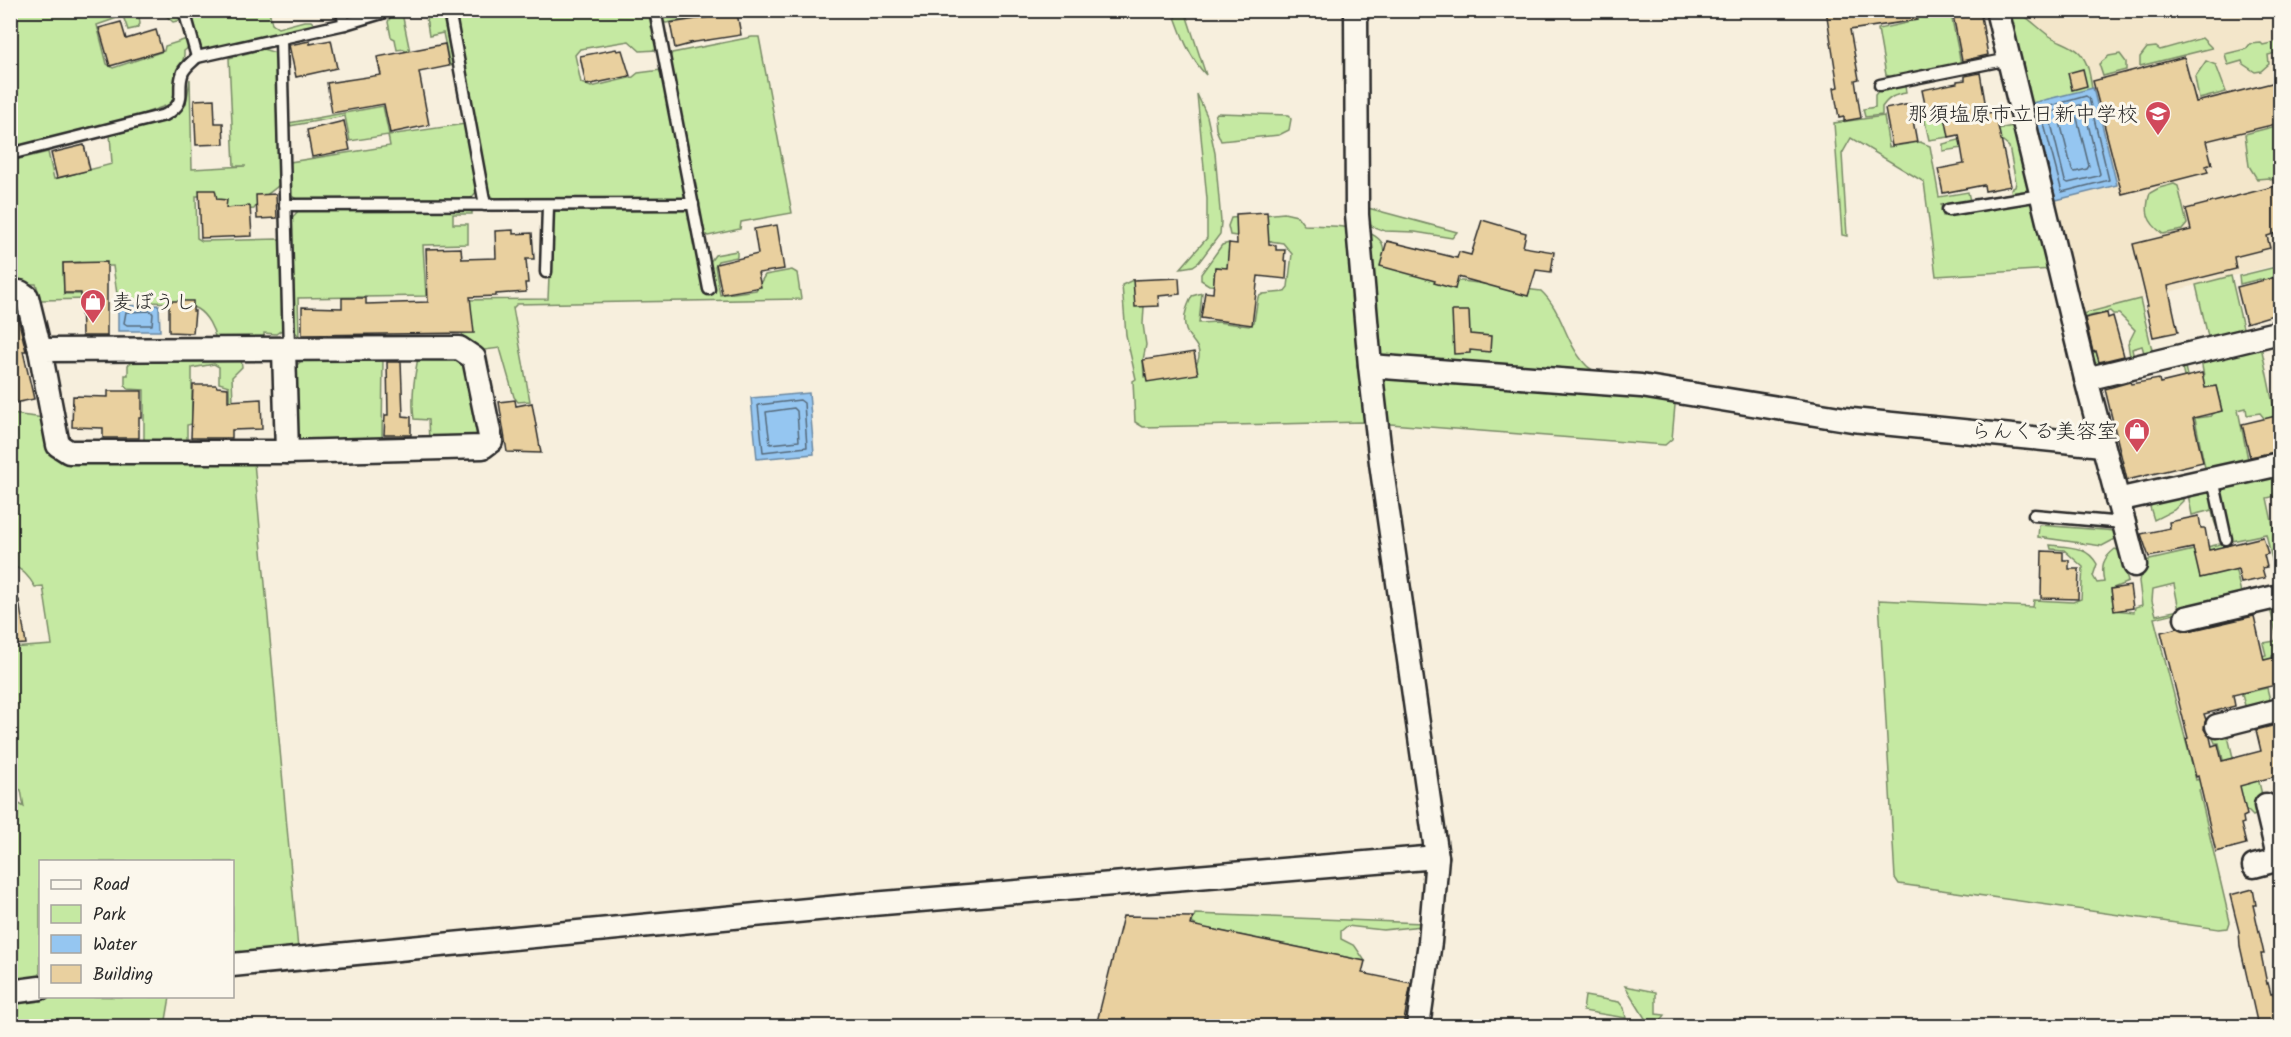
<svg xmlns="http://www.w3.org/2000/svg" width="2291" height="1037" font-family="Kalam,'Klee One',sans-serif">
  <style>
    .built { fill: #f3e6ca }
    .green { fill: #c5e9a2; stroke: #788a66; stroke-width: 1.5; fill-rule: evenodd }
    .water { fill: #95c6f1; stroke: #6b88a2; stroke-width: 1.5 }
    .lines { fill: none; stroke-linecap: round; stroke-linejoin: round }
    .shore { stroke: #55697a; stroke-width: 1.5 }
    .building { fill: #e9d09f; stroke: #2b2b2b; stroke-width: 1.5 }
    .lane-casing { stroke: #2b2b2b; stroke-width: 15 }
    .street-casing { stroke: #2b2b2b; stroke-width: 27 }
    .lane { stroke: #fbf7ec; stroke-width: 10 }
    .street { stroke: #fbf7ec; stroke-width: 22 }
    .labels { text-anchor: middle; stroke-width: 6; stroke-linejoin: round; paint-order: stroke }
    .poi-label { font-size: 21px; fill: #2b2b2b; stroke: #fbf7ec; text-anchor: end }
  </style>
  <rect width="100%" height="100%" fill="#f7efdd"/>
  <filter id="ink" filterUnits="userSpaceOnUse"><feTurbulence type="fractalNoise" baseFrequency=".0167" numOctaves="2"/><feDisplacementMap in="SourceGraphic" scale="12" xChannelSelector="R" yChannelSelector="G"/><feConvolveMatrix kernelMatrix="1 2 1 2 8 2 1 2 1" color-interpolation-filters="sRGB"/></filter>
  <g filter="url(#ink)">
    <polygon class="built" points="2004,11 2280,11 2280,264 2078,315"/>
    <g class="green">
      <path d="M269,10L272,24L278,28L304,21H311L315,25L313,29L204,55C193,44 191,24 193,11H212L221,15H227L242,11Z"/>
      <path d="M11,11H179L182,20L173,22L163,13L139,15L140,24L137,28L128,30L123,16L97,25L107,64L113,68L164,51L165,46L187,39L189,47L184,51C185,64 179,63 177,74C175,85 175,94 171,104L108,126L11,151Z"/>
      <polygon points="425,11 442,12 453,65 450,66 443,33 429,36"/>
      <polygon points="453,11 652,11 659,48 657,50 640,51 629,41 580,49 575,55 581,83 591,87 633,77 638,73 661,70 688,196 684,200 500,201 487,194"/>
      <polygon points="659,11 731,11 666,23 661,21"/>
      <path d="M1173,11H1185L1206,75C1189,57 1181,34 1173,11Z"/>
      <polygon points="1911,11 1933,11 1934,17 1951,14 1961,64 1893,78 1886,75 1878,29 1907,23 1907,16"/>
      <path d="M2005,11C2009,11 2012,10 2015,11C2024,13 2038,28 2048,35C2058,42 2071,44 2080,53C2089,64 2090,76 2092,89L2029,104Z"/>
      <polygon points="402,13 411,57 408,56 404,49 397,50 395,39 391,37 388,22 390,17"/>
      <polygon points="752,37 759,37 792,213 741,222 740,229 708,236 702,232 669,58 672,53"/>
      <polygon points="2202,38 2212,48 2140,66 2140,57 2147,48 2156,47 2160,50"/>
      <polygon points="2280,41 2280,52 2268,55 2269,64 2261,71 2255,72 2243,64 2242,61 2228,65 2225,54 2246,49 2250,44 2261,43 2263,45"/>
      <path d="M263,49L276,53L281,183C271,194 261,195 254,209L230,211L209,196H196L197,238L202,241L280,239L283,245V329L276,334L264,333V340H216C214,329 207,315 197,309C184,301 134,302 118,301L113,266H80V262L63,263L64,294H89L90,299L41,300L36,284H11V161L48,152L54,179L112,164L110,134C128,129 167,124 180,111C188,103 188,90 190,79L192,169L246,166H234L229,58Z"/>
      <polygon points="2120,54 2126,62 2126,70 2103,76 2099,64 2109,56"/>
      <polygon points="2206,61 2216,65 2226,92 2199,99 2195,77"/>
      <path d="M1905,85L1906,93C1894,95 1889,97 1882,107V115L1865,117L1863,109L1875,107V95L1880,89Z"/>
      <polygon points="1197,94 1207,116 1215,153 1221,222 1220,234 1199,262 1193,266 1181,268 1207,238 1207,199"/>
      <polygon points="383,106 389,135 465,124 476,192 470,200 298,200 289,194 290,162 390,146 388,135 350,141 345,116 289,126 289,123"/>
      <polygon points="1957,111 1949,137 1929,140 1924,117"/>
      <polygon points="1217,113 1289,115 1291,119 1289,130 1279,135 1221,141 1216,129 1215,116"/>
      <polygon points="1884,116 1889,147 1920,142 1930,146 1939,197 1968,192 1970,201 1941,205 1943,216 2032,202 2037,205 2052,269 1936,276 1924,182 1851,138 1842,154 1847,236 1842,235 1834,123"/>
      <polygon points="2018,125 2030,192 2012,195 2011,189 2015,187 2016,182 2009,147 2003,142 1943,151 1943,144 1963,139 1963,136"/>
      <polygon points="2280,125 2280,180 2276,182 2269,178 2257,179 2249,166 2245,134"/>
      <path d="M2174,184L2178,186L2187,224L2182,230L2163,234C2147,222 2144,212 2150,193L2159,188Z"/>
      <polygon points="1368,208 1457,232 1452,238 1415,232 1385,231 1371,226 1366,215"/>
      <polygon points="366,209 472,210 472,214 453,214 453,224 468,224 468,244 423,245 426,296 298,298 299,336 293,330 289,221 299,210"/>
      <polygon points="688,210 704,294 715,292 710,262 715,255 737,251 737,257 718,261 715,266 720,295 756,290 765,275 792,270 797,273 801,299 517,304 513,308 530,401 518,402 514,397 500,348 476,351 463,343 460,300 548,299 552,211"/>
      <path d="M1284,213L1297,216L1304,225C1324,226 1370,224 1382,243C1384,248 1384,257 1385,263L1446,281H1462L1541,291C1563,311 1565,344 1587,366C1596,375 1626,377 1640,382C1653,387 1664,396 1675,405L1672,439L1665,445L1364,422L1143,427L1135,422L1133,381L1136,379L1126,335L1122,285L1133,280L1144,307L1143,324L1146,345L1143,360L1144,377L1194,370C1195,367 1199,360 1199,356C1200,345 1189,339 1186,330C1182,318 1187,306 1192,296L1202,293L1199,323L1217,322L1249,326L1254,322L1258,297L1263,294L1284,292L1288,287L1292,254L1283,243L1230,235L1228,226L1231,218Z"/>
      <polygon points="1229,243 1228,268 1215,267 1214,280 1227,281 1225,286 1209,285 1201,280 1201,274 1222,245"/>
      <polygon points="2280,266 2280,275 2270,278 2276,303 2264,281 2260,279 2240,284 2239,276"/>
      <polygon points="2231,276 2244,332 2209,341 2196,285"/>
      <path d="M2140,299L2153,354L2145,356L2142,346L2132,349L2134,359L2101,368L2090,363L2078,315ZM2110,311L2113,314H2119L2135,330L2128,344L2130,357L2100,365L2096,352H2090L2082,318Z"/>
      <polygon points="2261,346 2280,438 2260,413 2247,415 2246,408 2238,410 2249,464 2206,473 2195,419 2185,421 2193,415 2181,364 2184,363 2197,418 2211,416 2211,414 2222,411 2216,386 2197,390 2199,379 2204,377 2201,360"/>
      <path d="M454,355L466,363L480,430L475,440H429L428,420L414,419C411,399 414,378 418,358Z"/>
      <polygon points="383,357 382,442 302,444 294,435 293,369 304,358"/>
      <polygon points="241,358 242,367 232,377 234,426 230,426 229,386 219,383 219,367 214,364 192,368 192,424 187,425 187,444 144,443 144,390 128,389 125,385 125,375 128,375 128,365 133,360"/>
      <path d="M11,414L45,418L59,459L254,462L298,949L233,957L232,862H40V996L170,997L165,1026H11L10,798L24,807L21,790L11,786V648L52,645L43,586L35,587C30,578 21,567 11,566Z"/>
      <path d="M2280,472V495L2267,498L2274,531L2280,530V589H2279L2266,534L2232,541L2231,534C2216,534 2214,523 2212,510L2192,515L2188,494L2206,489L2211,494L2219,485Z"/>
      <polygon points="2183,495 2183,501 2174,510 2154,520 2150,507 2156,500"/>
      <path d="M2136,518L2145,561L2229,542L2242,597L2154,618L2196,780L2226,772L2219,743H2215L2212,736L2227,732L2236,770L2255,765L2263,799L2254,802L2257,814L2253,816L2248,811L2241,812L2215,786L2199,790L2230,922L2228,928L2219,929L1899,884L1895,878L1879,600L2033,607L2034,600L2073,602L2081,599L2083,567L2064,550L2051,549L2050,545C2070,547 2087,546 2097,564L2093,576L2097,583L2104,582C2101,566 2102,559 2115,549L2121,551L2128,582L2111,589L2114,610L2134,612L2135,607L2142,605L2139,581L2141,572L2132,520ZM2174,584L2179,610L2156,615L2152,601L2153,589Z"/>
      <polygon points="2039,525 2116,531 2117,538 2102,546 2038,537"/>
      <polygon points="2280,606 2280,653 2272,656 2278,683 2258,657 2266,655 2263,643 2275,641 2277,637 2270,608"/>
      <polygon points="2240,676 2244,693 2267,688 2270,700 2268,704 2246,709 2237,677"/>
      <polygon points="1195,914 1423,923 1422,926 1383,930 1347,926 1341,931 1341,939 1355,946 1365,961 1211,929 1206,932 1192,923"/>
      <polygon points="1625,986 1656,992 1656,1014 1665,1015 1660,1022 1646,1020"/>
      <polygon points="1585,996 1619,1002 1624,1008 1626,1018 1583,1011"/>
    </g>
    <g class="water">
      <polygon points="2093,88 2117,185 2056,200 2032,103"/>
      <polygon points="159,305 160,331 118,331 118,306"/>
      <polygon points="809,393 814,454 757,459 751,398"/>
    </g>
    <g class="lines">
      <g class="shore">
        <polygon points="2086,96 2089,98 2109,180 2062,192 2040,109"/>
        <polygon points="2080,105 2084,107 2100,174 2098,176 2068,183 2065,181 2049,115 2051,112"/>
        <polygon points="2074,116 2077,118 2089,166 2087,169 2075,172 2072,170 2060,122 2062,119"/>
        <polygon points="151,311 153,314 152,325 127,325 124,323 126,312"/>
        <polygon points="800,400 804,403 807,447 763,452 758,405"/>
        <polygon points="794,408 797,411 799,441 770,444 766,412"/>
      </g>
    </g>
    <g class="building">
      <polygon points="1826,10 1916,10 1917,20 1850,30 1859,79 1855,80 1861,118 1844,121 1844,117 1839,118 1834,88 1838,87"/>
      <polygon points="1952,10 1980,10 1988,55 1962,61"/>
      <polygon points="737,13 741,35 689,43 690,44 675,48 670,23"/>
      <polygon points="121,22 126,39 156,30 162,51 110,66 99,28"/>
      <polygon points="331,40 337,68 296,77 289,45 310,41 310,44"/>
      <polygon points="445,44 449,66 419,72 429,125 390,133 384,104 332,113 327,83 381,75 377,57"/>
      <polygon points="616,49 617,51 622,50 630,76 586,85 580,56"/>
      <polygon points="2184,57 2196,102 2280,81 2280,123 2206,141 2212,164 2206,166 2208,172 2122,194 2093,81"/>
      <polygon points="2083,69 2087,86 2072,90 2068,73"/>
      <polygon points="1980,73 1987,113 1995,112 2011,186 1985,191 1984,185 1943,193 1938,169 1964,164 1959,135 1949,137 1944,111 1927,114 1922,90 1957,83 1957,81 1965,80 1965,76"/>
      <polygon points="214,99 215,123 223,123 224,144 196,145 194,100"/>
      <polygon points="1910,104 1917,142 1892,146 1885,109"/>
      <polygon points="344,121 350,150 312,157 307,130"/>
      <polygon points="84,145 90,170 57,178 51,153"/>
      <polygon points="2280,185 2280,232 2267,236 2270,248 2234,257 2236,269 2168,286 2178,332 2153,337 2146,306 2148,306 2133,244 2191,230 2186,209"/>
      <polygon points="199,190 215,190 217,199 227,200 226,208 250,206 252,236 201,238"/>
      <polygon points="276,194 277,218 257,219 256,195"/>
      <polygon points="1267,212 1269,244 1276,245 1276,250 1285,250 1284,261 1287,261 1286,279 1258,276 1252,325 1201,318 1205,292 1213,293 1215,267 1227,268 1229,243 1237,244 1236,214"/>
      <polygon points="1482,220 1526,233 1523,247 1554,252 1551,272 1536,270 1528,296 1458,277 1455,289 1434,283 1435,281 1380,266 1387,241 1457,258 1459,252 1471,255"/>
      <polygon points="777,225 784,269 758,273 761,287 722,294 716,264 758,254 754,229"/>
      <polygon points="513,230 513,234 532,233 534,259 526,259 528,283 525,283 526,292 496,294 496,296 470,297 474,333 302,335 302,307 342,308 342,298 366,298 366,304 428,302 426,249 461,248 462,259 496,258 495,231"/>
      <polygon points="107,262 107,336 82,336 81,293 64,293 63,263"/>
      <polygon points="2280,276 2280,313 2246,323 2237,287"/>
      <polygon points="1179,278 1180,294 1158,296 1159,306 1135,307 1133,280"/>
      <polygon points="169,301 193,301 193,311 195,311 193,333 169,332"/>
      <polygon points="10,306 15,306 26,351 23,351 34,399 10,404"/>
      <polygon points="1452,311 1469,311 1470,334 1491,336 1490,352 1470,350 1470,353 1454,354"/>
      <polygon points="2107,313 2108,318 2113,316 2124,356 2099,362 2096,351 2093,352 2085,318"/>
      <polygon points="1194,352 1198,374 1147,382 1143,360"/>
      <polygon points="387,362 401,362 403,416 411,417 411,435 384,435 385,415 388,415"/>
      <polygon points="2202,373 2205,388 2216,386 2222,411 2193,418 2203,462 2127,480 2105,389 2130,382 2131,384 2159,379 2160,383"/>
      <polygon points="193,385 216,385 217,387 228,388 228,401 261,399 262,429 232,430 232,438 191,438"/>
      <polygon points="108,391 142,391 142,418 139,418 139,438 103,438 103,428 72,427 73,396 108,397"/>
      <polygon points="515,400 516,406 532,403 541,453 507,452 499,402"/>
      <polygon points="2280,415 2280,451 2250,457 2242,424"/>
      <polygon points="2199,516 2201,528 2205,528 2209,550 2263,537 2268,554 2264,555 2267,567 2262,568 2265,578 2241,583 2238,569 2200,578 2193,548 2149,557 2141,534 2170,528 2169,522"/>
      <polygon points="2042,551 2063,552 2063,560 2069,560 2069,569 2079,569 2078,599 2041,598"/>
      <polygon points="2130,586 2133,608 2114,611 2111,589"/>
      <polygon points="19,600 26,644 10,645 10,601"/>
      <polygon points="2254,616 2264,660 2280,656 2280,684 2233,695 2235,706 2204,714 2206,720 2204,729 2210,737 2212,746 2218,744 2222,761 2261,751 2256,730 2280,724 2280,775 2240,786 2247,815 2243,817 2244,823 2241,824 2246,844 2216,852 2198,776 2196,777 2186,739 2188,738 2161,632 2178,628 2189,631"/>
      <polygon points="2253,889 2256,905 2253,905 2264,954 2261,954 2267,984 2268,983 2271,994 2280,992 2280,1026 2258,1026 2240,946 2239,931 2230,895"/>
      <polygon points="1123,916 1193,917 1191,925 1365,961 1362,973 1411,983 1403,1026 1096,1026"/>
    </g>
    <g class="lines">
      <defs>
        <g id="lane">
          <polyline points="184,10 197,57 345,24 392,10"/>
          <polyline points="341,10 345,24"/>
          <polyline points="449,10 485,205"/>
          <polyline points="655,10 709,289"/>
          <polyline points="281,39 289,349"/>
          <polyline points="1880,85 2009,59"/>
          <path d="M10,154L165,115C190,101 175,92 183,72C186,66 192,62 197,57"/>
          <polyline points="285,205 693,204"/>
          <polyline points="1948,210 2041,195"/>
          <polyline points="546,272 548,206"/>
          <polyline points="2213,479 2226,539"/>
          <polyline points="2034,515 2123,523"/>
        </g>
        <g id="street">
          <polyline points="1356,10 1357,215 1370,366 1381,463 1437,857 1430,942 1418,1026"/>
          <polyline points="1997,10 2086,379 2135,565"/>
          <polyline points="10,292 20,292 27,297 40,350"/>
          <polygon points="459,348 474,358 491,441 483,447 287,452 69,452 58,445 40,350"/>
          <polyline points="284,350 287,452"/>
          <polyline points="1370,366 1641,386 1852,420 2102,445"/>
          <polyline points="2086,379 2280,332"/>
          <polyline points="2117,500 2280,464"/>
          <polyline points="2186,618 2280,596"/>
          <polyline points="2217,726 2280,710"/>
          <polyline points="2266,805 2279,860"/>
          <polyline points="2254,866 2280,859"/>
          <polyline points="232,965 860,905 1437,857"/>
          <polyline points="10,992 40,988"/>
        </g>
      </defs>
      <use href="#lane" class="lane-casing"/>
      <use href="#street" class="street-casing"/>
      <use href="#lane" class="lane"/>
      <use href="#street" class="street"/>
    </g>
  </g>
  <defs>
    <symbol id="school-pin" viewBox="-11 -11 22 30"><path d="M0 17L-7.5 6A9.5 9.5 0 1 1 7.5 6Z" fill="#d1495b" stroke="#fbf7ec"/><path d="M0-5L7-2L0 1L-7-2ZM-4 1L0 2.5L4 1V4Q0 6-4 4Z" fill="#fff"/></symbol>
    <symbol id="shop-pin" viewBox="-11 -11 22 30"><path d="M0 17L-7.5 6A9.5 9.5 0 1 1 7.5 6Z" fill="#d1495b" stroke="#fbf7ec"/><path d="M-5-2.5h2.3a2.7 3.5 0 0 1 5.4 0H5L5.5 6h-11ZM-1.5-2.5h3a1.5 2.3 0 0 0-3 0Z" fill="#fff"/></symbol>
  </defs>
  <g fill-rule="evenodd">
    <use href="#school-pin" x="2143" y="99" width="30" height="40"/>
    <use href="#shop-pin" x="78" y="287" width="30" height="40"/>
    <use href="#shop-pin" x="2122" y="416" width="30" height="40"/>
  </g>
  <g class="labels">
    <g class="poi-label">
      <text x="2138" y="121">那須塩原市立日新中学校</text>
      <text x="112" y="309" text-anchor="start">麦ぼうし</text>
      <text x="2118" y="438">らんくる美容室</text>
    </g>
  </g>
  <rect width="2291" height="1037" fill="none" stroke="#fbf7ec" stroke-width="36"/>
  <rect x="18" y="18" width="2255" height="1001" fill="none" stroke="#2b2b2b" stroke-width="2" filter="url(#ink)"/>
  <rect x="39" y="860" width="195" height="138" fill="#fbf7ec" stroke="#a8a59f" stroke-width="1.5"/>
  <rect x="51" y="880" width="30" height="9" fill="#fbf7ec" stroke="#a8a59f" stroke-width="1.5"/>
  <text x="93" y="890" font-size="18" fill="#2b2b2b">Road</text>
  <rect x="51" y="905" width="30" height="18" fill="#c5e9a2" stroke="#a8a59f" stroke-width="1.5"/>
  <text x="93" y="920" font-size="18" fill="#2b2b2b">Park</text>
  <rect x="51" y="935" width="30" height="18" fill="#95c6f1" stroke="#a8a59f" stroke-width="1.5"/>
  <text x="93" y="950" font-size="18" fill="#2b2b2b">Water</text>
  <rect x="51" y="965" width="30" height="18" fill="#e9d09f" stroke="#a8a59f" stroke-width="1.5"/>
  <text x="93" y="980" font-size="18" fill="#2b2b2b">Building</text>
</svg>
